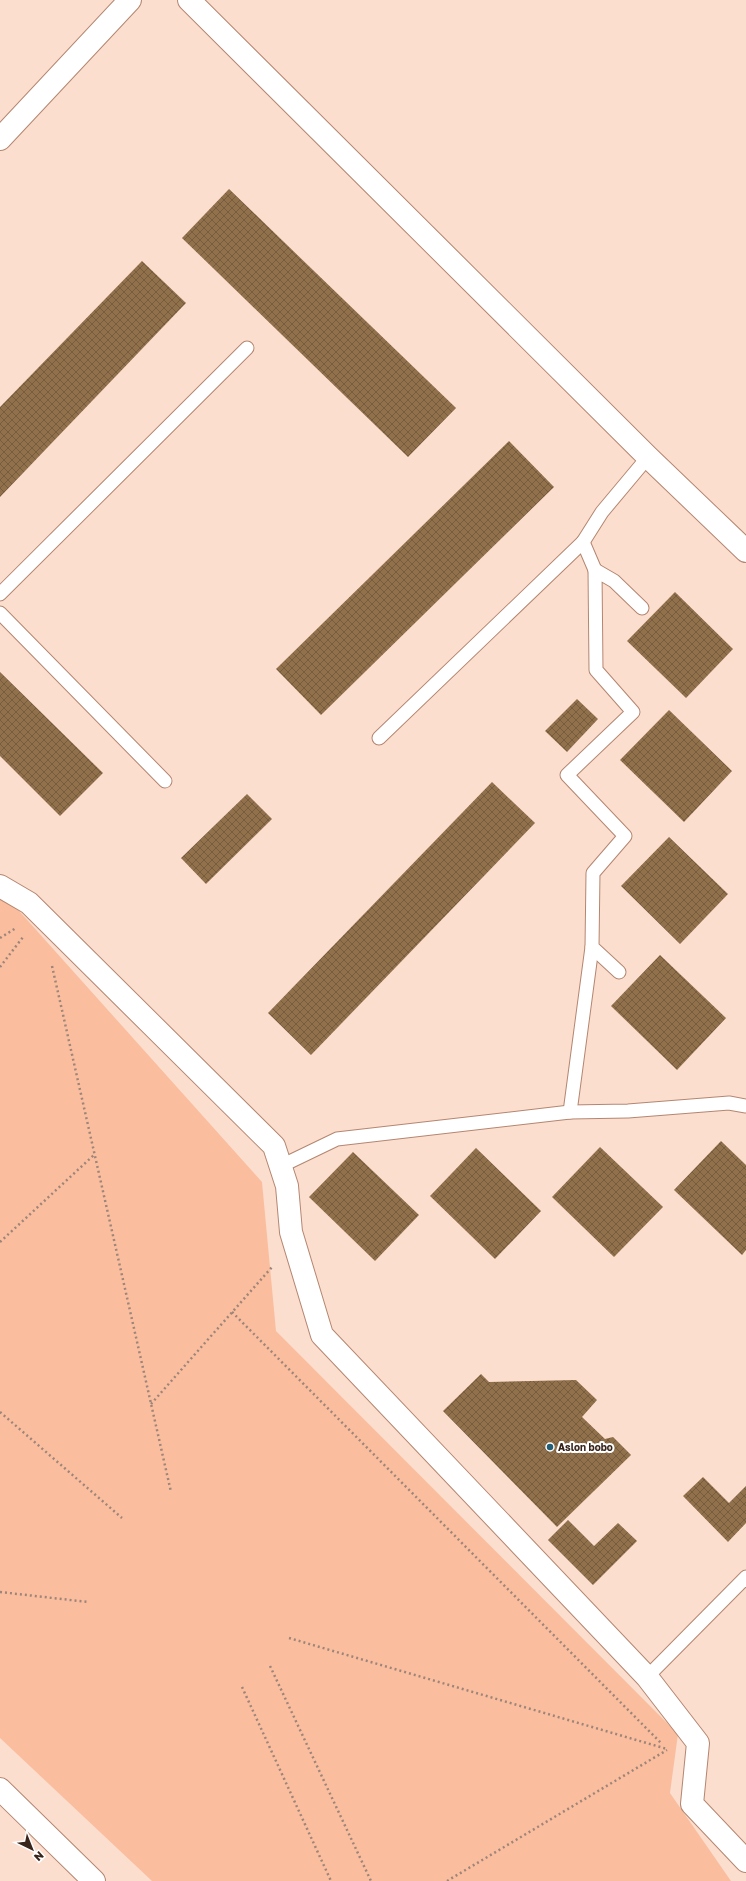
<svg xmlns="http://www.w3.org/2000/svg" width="746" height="1881" font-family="'Golos Text',sans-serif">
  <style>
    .park { fill: #fabe9f }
    .building { fill: url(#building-cross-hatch) }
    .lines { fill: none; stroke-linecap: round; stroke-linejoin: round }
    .service-casing { stroke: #b48670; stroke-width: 15 }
    .minor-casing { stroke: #b48670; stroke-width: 24 }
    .tertiary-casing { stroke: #b48670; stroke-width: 24 }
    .path { stroke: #9e8579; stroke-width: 2.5; stroke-dasharray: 2 3; stroke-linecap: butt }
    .service { stroke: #fff; stroke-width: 13 }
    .minor { stroke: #fff; stroke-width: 22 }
    .tertiary { stroke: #fff; stroke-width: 22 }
    .poi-dot { fill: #225e76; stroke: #fff; stroke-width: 1.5 }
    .labels { text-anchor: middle; stroke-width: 4; stroke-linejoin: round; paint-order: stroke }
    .poi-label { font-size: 10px; font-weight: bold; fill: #37241b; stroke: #fff; text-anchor: start }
  </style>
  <defs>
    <pattern id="building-cross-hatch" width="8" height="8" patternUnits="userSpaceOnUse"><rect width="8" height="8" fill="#91704c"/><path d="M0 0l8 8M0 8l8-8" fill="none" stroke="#775c3e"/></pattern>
  </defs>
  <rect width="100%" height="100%" fill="#fcdecf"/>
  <polygon class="park" points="0,898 12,903 262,1182 276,1331 678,1734 670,1793 731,1881 152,1881 0,1738"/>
  <g class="building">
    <polygon points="229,189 456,408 408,457 182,238"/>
    <polygon points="142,261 186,303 0,497 0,407"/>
    <polygon points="509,441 554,487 321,715 276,669"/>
    <polygon points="675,592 733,649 686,698 627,641"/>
    <polygon points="0,672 103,773 60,816 0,756"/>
    <polygon points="577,699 598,719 567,752 545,731"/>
    <polygon points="669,710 732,771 684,822 620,760"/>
    <polygon points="492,782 535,823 311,1055 268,1013"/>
    <polygon points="247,794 272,819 206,884 181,858"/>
    <polygon points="669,837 728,894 680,944 621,886"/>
    <polygon points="660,955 726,1018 677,1070 611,1006"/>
    <polygon points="721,1141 746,1165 746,1250 742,1255 674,1190"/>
    <polygon points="600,1147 663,1207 614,1257 552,1197"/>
    <polygon points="476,1148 541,1211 495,1259 430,1196"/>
    <polygon points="353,1152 419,1215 375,1261 309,1197"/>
    <polygon points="481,1374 489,1382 576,1380 597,1400 582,1417 605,1439 613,1437 631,1455 557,1527 443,1411"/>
    <polygon points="703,1477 729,1503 746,1486 746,1523 728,1542 683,1496"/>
    <polygon points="568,1520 594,1546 618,1523 637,1541 593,1585 548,1540"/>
  </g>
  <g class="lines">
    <defs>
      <g id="service">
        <polyline points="583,542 602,512 648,457"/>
        <polyline points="0,594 247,348"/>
        <polyline points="0,613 165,781"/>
        <polyline points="379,738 583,542 595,570"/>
        <polyline points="619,972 592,947 593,873 625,836 567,775 633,712 596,670 595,570 614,581 642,608"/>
        <polyline points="570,1112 592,947"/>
        <polyline points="281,1166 337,1139 570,1112 628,1111 729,1103 746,1106"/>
        <polyline points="647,1677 746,1577"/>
      </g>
      <g id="minor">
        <polyline points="189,0 648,457 746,551"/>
        <polyline points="0,139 130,0"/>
        <polyline points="0,886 29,903 274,1146 287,1186 291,1232 322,1335 647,1677 698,1743 692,1804 746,1861"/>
      </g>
      <polyline id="tertiary" points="0,1789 94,1881"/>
    </defs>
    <use href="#service" class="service-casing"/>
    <use href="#minor" class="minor-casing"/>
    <use href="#tertiary" class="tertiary-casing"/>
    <g class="path">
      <polyline points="0,938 16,928"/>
      <polyline points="52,966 171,1492"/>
      <polyline points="0,967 23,937"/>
      <polyline points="0,1242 95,1154"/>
      <polyline points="232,1312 662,1744"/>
      <polyline points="151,1404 272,1267"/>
      <polyline points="0,1412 122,1518"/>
      <polyline points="0,1592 88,1602"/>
      <polyline points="289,1638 667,1749"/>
      <polyline points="270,1666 371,1881"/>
      <polyline points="242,1687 331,1881"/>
      <polyline points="447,1881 667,1750"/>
    </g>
    <use href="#service" class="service"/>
    <use href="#minor" class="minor"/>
    <use href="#tertiary" class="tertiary"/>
  </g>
  <circle class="poi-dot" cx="550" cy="1447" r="4"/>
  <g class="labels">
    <g class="poi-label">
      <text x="558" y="1451">Aslon bobo</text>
    </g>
  </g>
  <g transform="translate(32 1849) rotate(137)" stroke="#ffffff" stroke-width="3" paint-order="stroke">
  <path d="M0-3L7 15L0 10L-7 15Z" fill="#37241b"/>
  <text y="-6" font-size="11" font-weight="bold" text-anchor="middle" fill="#37241b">N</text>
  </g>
</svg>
